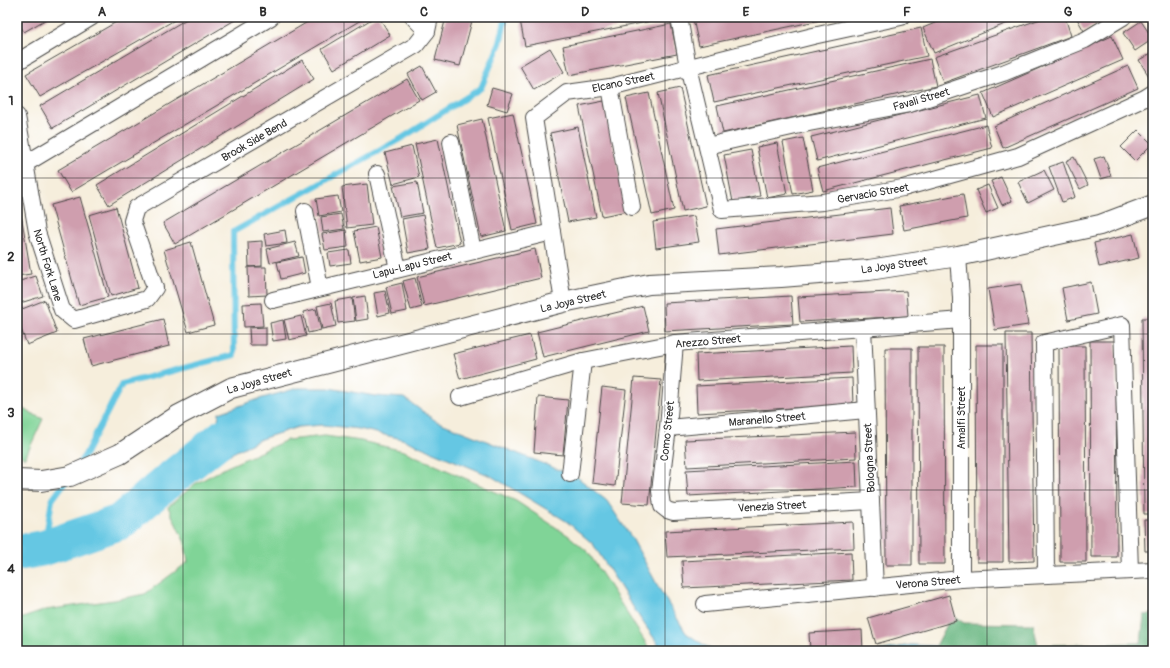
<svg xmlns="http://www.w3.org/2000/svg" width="1170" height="668" font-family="Pangolin,sans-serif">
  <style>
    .green { fill: #80d497; stroke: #568061 }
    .forest { fill: #68b680; stroke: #4a7056 }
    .water { fill: #65c7e3; stroke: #487987 }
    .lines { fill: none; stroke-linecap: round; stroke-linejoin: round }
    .stream { stroke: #65c7e3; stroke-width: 6 }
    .river { stroke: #65c7e3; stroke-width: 36 }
    .building { fill: #cf9eae }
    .minor-casing { stroke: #494846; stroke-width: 18 }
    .tertiary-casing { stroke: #494846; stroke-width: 22 }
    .minor { stroke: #fff; stroke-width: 16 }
    .tertiary { stroke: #fff; stroke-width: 20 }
    .grid { fill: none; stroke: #2b2b2b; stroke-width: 1; stroke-opacity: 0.55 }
    .labels { text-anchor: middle; stroke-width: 4; stroke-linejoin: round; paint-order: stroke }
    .street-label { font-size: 11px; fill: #2b2b2b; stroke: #fff }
    .neatline { fill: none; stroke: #2b2b2b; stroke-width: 1.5 }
    .grid-label { font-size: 13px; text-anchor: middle; font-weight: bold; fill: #2b2b2b }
  </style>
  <rect width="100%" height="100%" fill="#fff"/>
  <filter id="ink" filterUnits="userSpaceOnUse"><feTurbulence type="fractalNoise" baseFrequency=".025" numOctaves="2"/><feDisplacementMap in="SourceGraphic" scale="8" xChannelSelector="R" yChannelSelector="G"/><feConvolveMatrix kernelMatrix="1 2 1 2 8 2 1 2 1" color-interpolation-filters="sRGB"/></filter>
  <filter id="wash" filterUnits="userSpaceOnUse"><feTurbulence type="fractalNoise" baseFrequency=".012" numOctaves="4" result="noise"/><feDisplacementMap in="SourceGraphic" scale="16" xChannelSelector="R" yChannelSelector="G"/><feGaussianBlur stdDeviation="0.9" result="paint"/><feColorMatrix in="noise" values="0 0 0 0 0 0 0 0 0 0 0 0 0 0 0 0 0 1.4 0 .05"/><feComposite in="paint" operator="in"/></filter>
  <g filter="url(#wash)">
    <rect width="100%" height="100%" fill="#f6eedc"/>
    <g class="green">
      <polygon points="17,406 43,419 25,458 17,454"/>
      <polygon points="325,436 361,441 404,451 516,501 569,536 588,552 651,651 17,651 17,620 46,610 114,600 145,594 188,562 185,543 168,507 195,484 227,467 287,440"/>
    </g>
    <polygon class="forest" points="1153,614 1153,651 941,651 936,646 952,615 964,623 1033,624 1038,645 1141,643 1144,615"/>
    <g class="water">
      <polygon points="298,388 329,388 375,396 404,398 436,421 577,477 607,501 633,540 660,590 686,633 713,651 663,651 640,618 593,544 566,521 491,476 402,439 359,429 323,425 298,427 261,439 212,463 219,413 259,399"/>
      <polygon points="911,645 936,646 941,651 878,651"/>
    </g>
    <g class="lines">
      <g class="stream">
        <polyline points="77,466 85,455 122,384 234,355 233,232 402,138 481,88 500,43 506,17"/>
        <polyline points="44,548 52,500 66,481"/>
      </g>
      <polyline class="river" points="17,553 44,548 120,522 169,480 223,437 257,419"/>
    </g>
    <g id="blocks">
      <g class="building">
        <polygon points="17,17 50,17 24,32 17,21"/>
        <polygon points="125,17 180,17 40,97 26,74"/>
        <polygon points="190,17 240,17 53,128 40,106"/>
        <polygon points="316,17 366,17 71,192 58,170"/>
        <polygon points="375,17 379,17 390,35 334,69 322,49"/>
        <polygon points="446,17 473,17 460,66 435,60"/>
        <polygon points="533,17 667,17 667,18 525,46 520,20"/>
        <polygon points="703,17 830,17 830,18 699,46 693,19"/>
        <polygon points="949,17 1022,17 934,53 923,28"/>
        <polygon points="1046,17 1065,17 1071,36 943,83 934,57"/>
        <polygon points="1076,17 1107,17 1084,31"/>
        <polygon points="1141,21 1153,39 1135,51 1123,33"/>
        <polygon points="671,24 677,54 569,75 563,46"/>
        <polygon points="921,28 927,56 714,102 708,75"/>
        <polygon points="1112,36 1123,60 993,117 983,93"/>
        <polygon points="550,48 564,72 534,90 520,66"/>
        <polygon points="1153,52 1153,76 1150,78 1139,60"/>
        <polygon points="930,59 936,86 723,133 717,106"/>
        <polygon points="302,60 314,79 109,205 97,185"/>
        <polygon points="422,66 436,92 422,100 408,74"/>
        <polygon points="1128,66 1138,88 1003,148 994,126"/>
        <polygon points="407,79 419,100 175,244 163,223"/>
        <polygon points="492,88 513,94 507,111 487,105"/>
        <polygon points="680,88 706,206 683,211 658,93"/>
        <polygon points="649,93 674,210 652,215 626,98"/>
        <polygon points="980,95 986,118 817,161 811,137"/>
        <polygon points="604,101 627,211 602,216 579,106"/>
        <polygon points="513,113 537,224 512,230 488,118"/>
        <polygon points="482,119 506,231 481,237 457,125"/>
        <polygon points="986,125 992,148 823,191 817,168"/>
        <polygon points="578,127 596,217 568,222 550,133"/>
        <polygon points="1138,130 1152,144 1135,161 1121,147"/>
        <polygon points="803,138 813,190 793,194 783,142"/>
        <polygon points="438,139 460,243 437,248 415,144"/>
        <polygon points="777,143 787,194 767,198 757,147"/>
        <polygon points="412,146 419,177 393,184 385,153"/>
        <polygon points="751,150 760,196 733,202 724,155"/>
        <polygon points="1104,156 1111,176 1101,179 1094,159"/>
        <polygon points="1074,157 1088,185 1080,189 1066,161"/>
        <polygon points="1063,162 1075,197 1062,202 1049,167"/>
        <polygon points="1044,170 1054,190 1028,203 1018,182"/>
        <polygon points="1001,177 1012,201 1002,205 991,181"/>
        <polygon points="417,182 423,213 400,217 393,186"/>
        <polygon points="367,184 372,225 347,228 342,187"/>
        <polygon points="988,185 998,208 986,213 976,190"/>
        <polygon points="17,190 31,274 17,276"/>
        <polygon points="963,194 967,218 904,230 899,206"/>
        <polygon points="338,196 341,212 319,216 316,199"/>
        <polygon points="80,197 108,297 79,305 51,205"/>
        <polygon points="116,207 138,288 111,296 89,215"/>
        <polygon points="890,208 893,234 719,255 716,229"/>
        <polygon points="341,214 344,229 323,232 321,217"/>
        <polygon points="423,215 430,249 408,253 402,219"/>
        <polygon points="694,216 699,242 656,248 653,222"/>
        <polygon points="376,227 382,257 360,261 354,231"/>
        <polygon points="285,230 287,243 266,246 264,234"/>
        <polygon points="346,230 348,247 325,250 322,234"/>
        <polygon points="1133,234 1139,258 1099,267 1094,243"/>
        <polygon points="262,241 262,266 249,267 248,242"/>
        <polygon points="191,242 214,325 188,332 164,250"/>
        <polygon points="295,242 299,256 270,263 267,249"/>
        <polygon points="535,249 541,278 424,306 417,277"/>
        <polygon points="349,250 351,263 330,266 328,253"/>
        <polygon points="302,257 305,273 281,279 277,262"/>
        <polygon points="248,267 266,267 267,295 249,296"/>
        <polygon points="36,276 43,296 17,304 17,282"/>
        <polygon points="415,278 422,307 411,310 403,281"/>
        <polygon points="1091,282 1097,314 1068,320 1062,288"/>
        <polygon points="402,283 407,311 392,314 386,287"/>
        <polygon points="1021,284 1028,325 995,330 988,289"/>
        <polygon points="385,291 390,313 378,316 374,293"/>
        <polygon points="906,291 908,316 800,322 798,297"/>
        <polygon points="365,296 368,319 356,321 353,298"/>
        <polygon points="791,296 793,324 665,331 664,303"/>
        <polygon points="352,298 355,321 338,323 335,301"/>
        <polygon points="45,300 57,333 27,345 17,318 17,311"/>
        <polygon points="261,303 263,326 244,327 243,304"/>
        <polygon points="331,303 336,326 322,329 317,306"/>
        <polygon points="643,306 649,331 543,357 537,332"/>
        <polygon points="316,309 321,330 308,333 303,312"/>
        <polygon points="301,316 306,336 289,340 284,320"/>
        <polygon points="1142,318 1153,318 1153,514 1144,514"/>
        <polygon points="163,319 169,346 91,366 84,339"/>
        <polygon points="283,320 286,339 273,341 270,323"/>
        <polygon points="266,327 266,345 250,345 249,328"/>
        <polygon points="1006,333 1031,333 1034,561 1009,562"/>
        <polygon points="530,335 536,359 460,379 453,354"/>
        <polygon points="1090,341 1116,341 1117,557 1091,557"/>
        <polygon points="976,345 1003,345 1003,562 977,562"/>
        <polygon points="851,346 852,373 697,381 696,354"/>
        <polygon points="1059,346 1085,346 1086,562 1060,562"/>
        <polygon points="918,347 944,347 945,564 919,564"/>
        <polygon points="885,348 912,348 912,565 886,565"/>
        <polygon points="634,378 661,380 649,505 622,503"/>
        <polygon points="852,378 853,405 697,413 696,386"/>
        <polygon points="602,387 626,390 615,486 592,483"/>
        <polygon points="538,397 568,400 563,455 534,452"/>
        <polygon points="855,432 856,458 687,467 685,440"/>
        <polygon points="856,461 857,487 688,496 686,470"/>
        <polygon points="1144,520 1153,520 1153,551 1145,551"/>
        <polygon points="853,522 854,548 667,557 665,531"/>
        <polygon points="851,552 852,580 684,588 682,561"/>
        <polygon points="949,595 956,621 876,644 868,618"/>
        <polygon points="862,630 863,651 810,651 809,633"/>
      </g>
    </g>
  </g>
  <g filter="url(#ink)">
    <use href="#blocks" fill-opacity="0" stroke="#494846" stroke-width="1"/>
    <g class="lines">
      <defs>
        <g id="minor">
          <polyline points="413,17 427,31"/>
          <polyline points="679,17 688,67 722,210 823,202 903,188 1018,156 1145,98 1153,93"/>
          <polyline points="17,62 92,17"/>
          <polyline points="610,87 632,207"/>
          <polyline points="17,116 37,232 62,310 74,320 147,299 155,288 132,221 136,208 416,45 427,31 430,17"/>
          <polyline points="451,142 473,251"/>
          <polyline points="707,146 809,123 910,104 1003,73 1085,40 1123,17"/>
          <polyline points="25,164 271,17"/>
          <polyline points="377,174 398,269"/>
          <polyline points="305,211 320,288"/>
          <polyline points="958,256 961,298 961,579"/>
          <polyline points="273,300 552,232"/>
          <polyline points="563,302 534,118 567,93 610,87 813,36 901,17"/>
          <polyline points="863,328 875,588"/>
          <polyline points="675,343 668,428 660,491 662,506 667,510 673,512 871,501"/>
          <polyline points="460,397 583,361 675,343 961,320"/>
          <polyline points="668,428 866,410"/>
          <polyline points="570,474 583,361"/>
          <polyline points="1046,575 1044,343 1122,325 1130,571"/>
          <polyline points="705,604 961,579 1153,570"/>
        </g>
        <polyline id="tertiary" points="17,480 41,481 70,476 120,454 179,415 231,388 563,302 649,284 781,277 869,270 958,256 1100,225 1153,205"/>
      </defs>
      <use href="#minor" class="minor-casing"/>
      <use href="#tertiary" class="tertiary-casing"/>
      <use href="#minor" class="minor"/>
      <use href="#tertiary" class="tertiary"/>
    </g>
  </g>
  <path class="grid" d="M183,17V651M344,17V651M505,17V651M665,17V651M826,17V651M987,17V651M17,178H1153M17,334H1153M17,490H1153"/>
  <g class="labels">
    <g class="street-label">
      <text transform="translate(623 82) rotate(-12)" y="4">Elcano Street</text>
      <text transform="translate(921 99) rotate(-16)" y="4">Favali Street</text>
      <text transform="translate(254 140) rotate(-30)" y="4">Brook Side Bend</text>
      <text transform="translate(873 193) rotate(-10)" y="4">Gervacio Street</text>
      <text transform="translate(48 265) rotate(73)" y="4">North Fork Lane</text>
      <text transform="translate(412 265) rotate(-14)" y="4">Lapu-Lapu Street</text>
      <text transform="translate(894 265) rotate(-8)" y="4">La Joya Street</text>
      <text transform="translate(573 301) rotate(-13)" y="4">La Joya Street</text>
      <text transform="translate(708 341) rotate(-5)" y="4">Arezzo Street</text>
      <text transform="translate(259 381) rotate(-16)" y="4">La Joya Street</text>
      <text transform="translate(961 418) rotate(-90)" y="4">Amalfi Street</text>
      <text transform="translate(767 419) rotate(-5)" y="4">Maranello Street</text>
      <text transform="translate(667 431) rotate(-84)" y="4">Como Street</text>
      <text transform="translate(869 458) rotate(-93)" y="4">Bologna Street</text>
      <text transform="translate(772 506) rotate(-3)" y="4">Venezia Street</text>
      <text transform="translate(928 582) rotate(-5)" y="4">Verona Street</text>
    </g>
  </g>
  <rect width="1170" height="668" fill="none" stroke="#fff" stroke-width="44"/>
  <rect x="22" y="22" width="1126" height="624" class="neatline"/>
  <g class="grid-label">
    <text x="102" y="16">A</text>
    <text x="263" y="16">B</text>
    <text x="424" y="16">C</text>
    <text x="585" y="16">D</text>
    <text x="746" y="16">E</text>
    <text x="907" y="16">F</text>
    <text x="1068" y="16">G</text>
    <text x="11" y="105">1</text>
    <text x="11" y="261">2</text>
    <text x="11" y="417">3</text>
    <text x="11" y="573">4</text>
  </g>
</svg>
